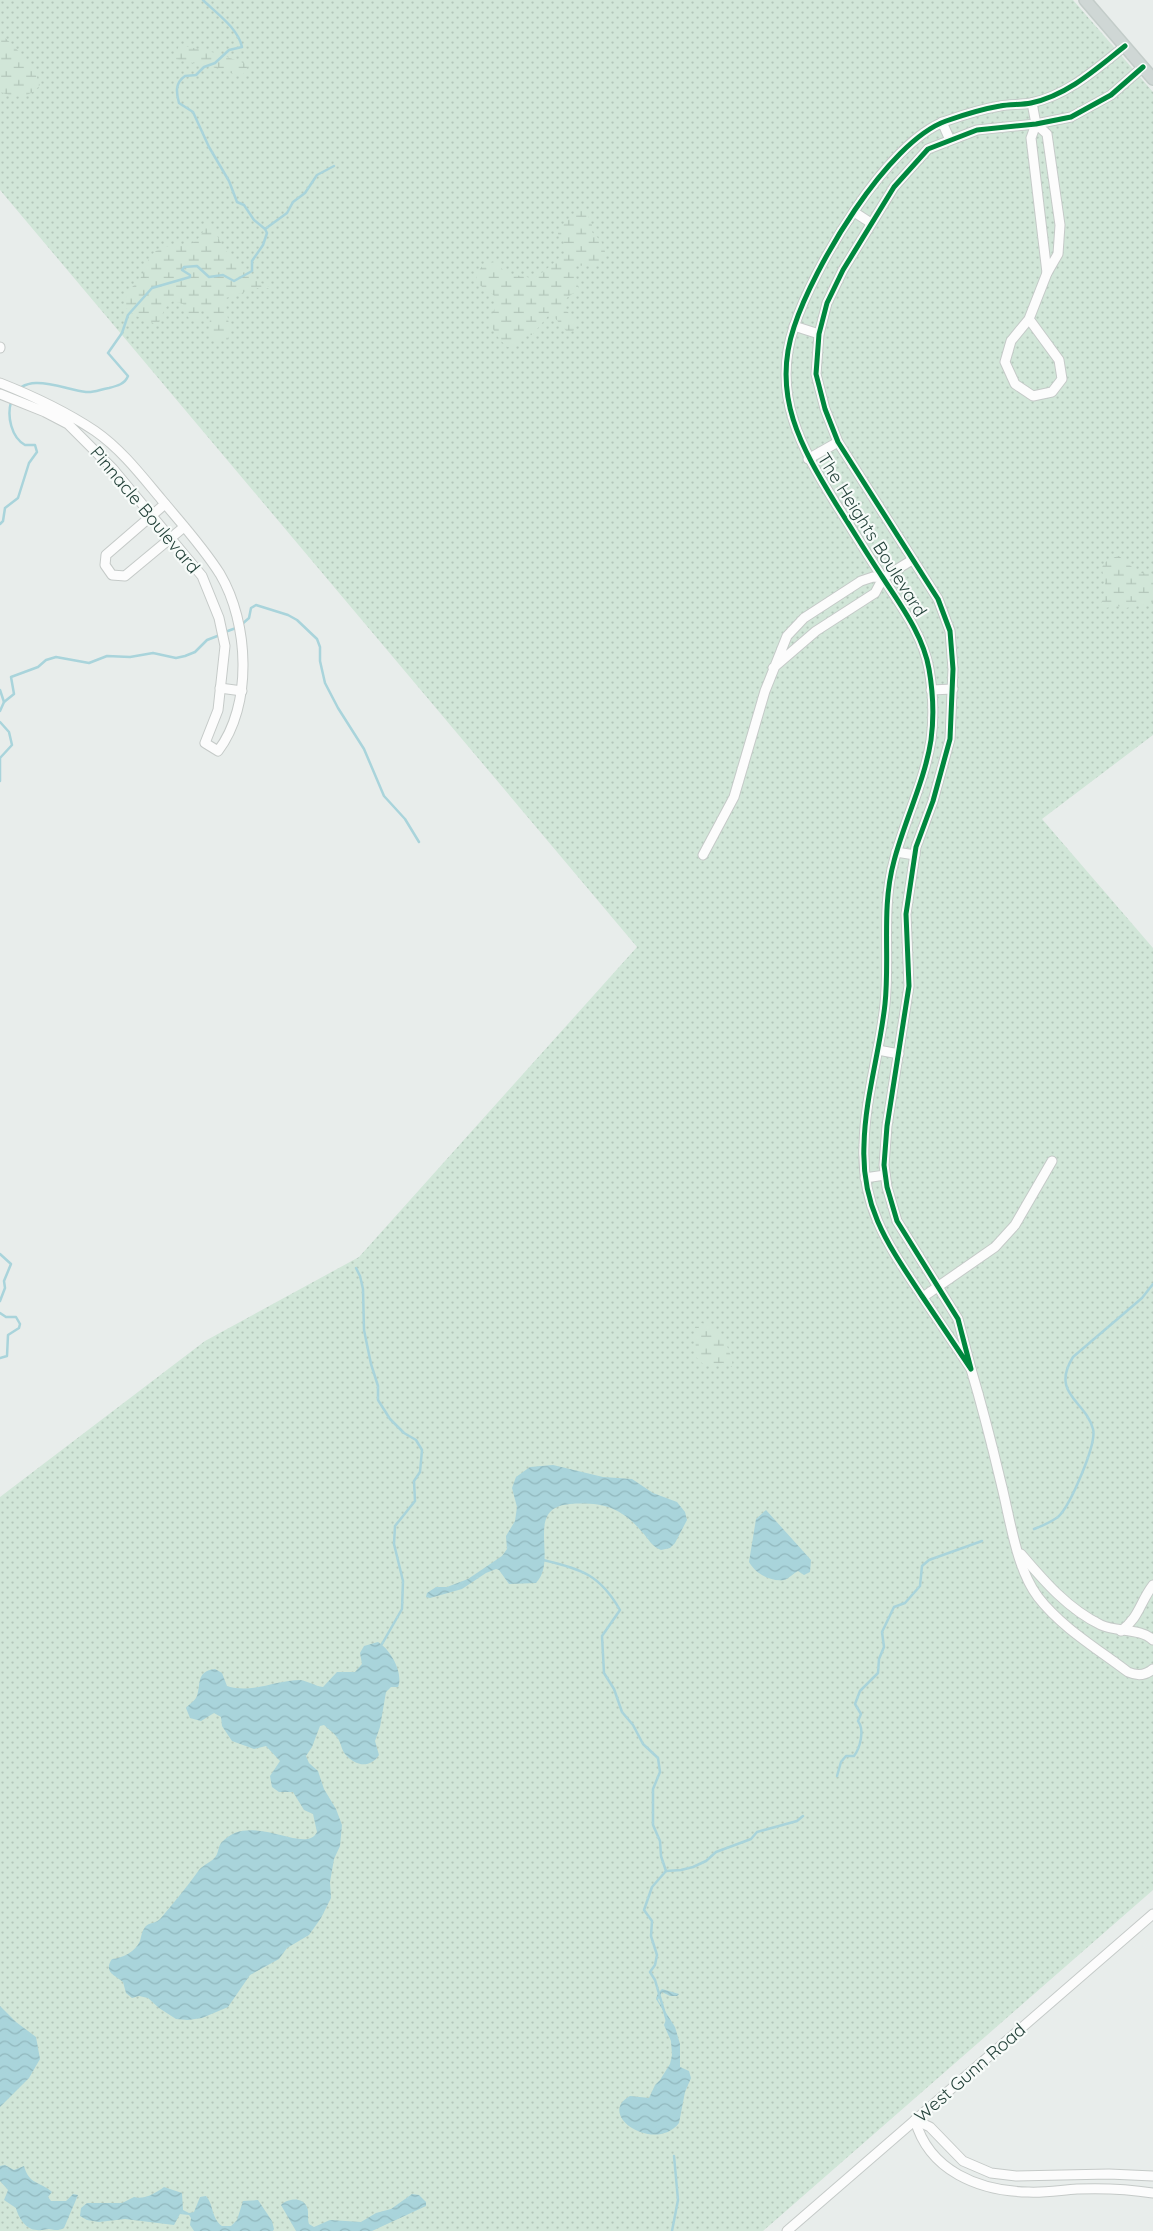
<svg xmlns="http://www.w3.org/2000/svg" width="1153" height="2231" font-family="Quicksand,sans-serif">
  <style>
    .grass { fill: url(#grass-dots) }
    .wetland { fill: url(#wetland-marsh) }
    .water { fill: url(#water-waves) }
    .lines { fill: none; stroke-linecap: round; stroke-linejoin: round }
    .stream { stroke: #a9d4db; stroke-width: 2.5 }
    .minor-casing { stroke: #c5cac8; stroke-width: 11 }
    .major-casing { stroke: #c3ccc9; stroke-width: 14 }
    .minor { stroke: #fcfcfc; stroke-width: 9 }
    .major { stroke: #cfd7d5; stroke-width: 11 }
    .cycleway-casing { stroke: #f7fbf9; stroke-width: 8 }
    .cycleway { stroke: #00873e; stroke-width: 5 }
    .labels { text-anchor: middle; stroke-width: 4.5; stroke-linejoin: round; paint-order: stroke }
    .street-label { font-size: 18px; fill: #24423a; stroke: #f7fbf9 }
  </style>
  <defs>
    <pattern id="grass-dots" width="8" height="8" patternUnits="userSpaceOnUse" patternTransform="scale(1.25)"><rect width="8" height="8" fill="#d1e6d8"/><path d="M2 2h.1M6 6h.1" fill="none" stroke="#b3c6ba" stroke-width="1.8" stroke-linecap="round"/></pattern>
    <pattern id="wetland-marsh" width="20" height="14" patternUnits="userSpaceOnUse" patternTransform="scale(1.25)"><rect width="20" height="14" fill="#d1e6d8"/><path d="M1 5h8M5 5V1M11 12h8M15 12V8" fill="none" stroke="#b3c6ba"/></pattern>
    <pattern id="water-waves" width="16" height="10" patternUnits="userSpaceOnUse" patternTransform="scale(1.25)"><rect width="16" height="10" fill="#a9d4db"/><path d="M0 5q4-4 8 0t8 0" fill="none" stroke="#91b7bd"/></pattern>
  </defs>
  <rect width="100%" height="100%" fill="#e8edeb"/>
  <polygon class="grass" points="0,0 1073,0 1153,92 1153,735 1042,819 1153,948 1153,1890 763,2231 0,2231 0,1497 205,1341 359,1257 637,947 0,190"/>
  <g class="wetland">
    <path d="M0,33C15,47 33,64 40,85C29,99 16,98 0,92Z"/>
    <polygon points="179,45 216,53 249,65 241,77 221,69 175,59"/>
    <path d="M578,210L586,211L592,225V232C601,241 606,245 605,258C594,267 591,267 576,265L574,270L579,289L564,300V307L577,324L575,330L568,333L554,317L548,316L532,335H524L513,346L508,347C501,342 489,328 491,318C492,311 498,308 496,300C493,288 469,288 479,271C482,264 488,263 495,262C499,265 503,271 508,273C514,277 523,274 532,279C540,276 558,259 566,252L564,242L558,234V230Z"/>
    <path d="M208,222C216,231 219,241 226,251C238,268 252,279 271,288H257L226,298C225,313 232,326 228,341H218L209,335L210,318L205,307L200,308V320L193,321L188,317L183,304L173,301L165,308L158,325L134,315L124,306C125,301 126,295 129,291C132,286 137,283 140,279C146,269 147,255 158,250C186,237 191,258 208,222Z"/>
    <path d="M1119,556L1139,573L1153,574V602L1126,608L1117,606L1099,609C1101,603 1105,596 1105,590C1108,574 1090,564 1119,556Z"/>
    <path d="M695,1320C716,1330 721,1328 729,1351C731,1356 733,1361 732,1367L726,1364H703L696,1357Z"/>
  </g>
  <g class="water">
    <path d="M553,1465L603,1477L632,1479L653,1493L677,1502L685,1512L687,1520L675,1543L670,1548L661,1550C652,1547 648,1538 642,1532C621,1507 602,1502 570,1504C523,1508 559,1560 536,1583L509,1584L499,1570L496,1569L486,1573L462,1589L430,1598L426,1597L427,1593L436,1587H447L468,1579L502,1556L507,1549L506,1536L515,1521L517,1507L512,1488L516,1477L530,1467Z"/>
    <path d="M766,1510L811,1560L810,1572L804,1575L798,1571C794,1573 788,1579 784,1580C770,1582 755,1573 749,1562L756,1519Z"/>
    <path d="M378,1642C390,1649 404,1673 398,1687H391L386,1692L380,1727L375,1741L379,1755C370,1769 355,1766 345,1754C341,1749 341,1741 336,1736C332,1731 328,1729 324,1725L320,1726L312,1747L306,1756L309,1763L318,1771L324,1789L336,1809L342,1825L340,1846L334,1859L330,1882L331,1898L321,1918L309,1935L287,1948L279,1959L250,1975L228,2007L202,2018L188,2020L176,2019L159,2008L148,1998L139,1996L132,1998L126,1993L123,1982C115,1975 103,1972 112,1959C123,1958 135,1952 140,1941C141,1937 142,1931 145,1927C149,1922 156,1924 161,1918C174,1902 187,1887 199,1870C204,1864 212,1862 216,1856C219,1851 218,1846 222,1842C251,1810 305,1856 317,1832L313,1814L304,1810L293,1792H279L272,1787L270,1776L280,1761L266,1746L254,1749L232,1741L222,1726L221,1717L214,1713L201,1721L190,1718L186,1708C189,1704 195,1701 197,1696C201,1684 196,1671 215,1669L222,1673L227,1686C252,1694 276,1680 300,1680C308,1681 315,1686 323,1687L337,1672H355L362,1664L360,1653L364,1646Z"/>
    <path d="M662,1989L679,1994L677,1996H670L662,1992L658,2000L675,2027L680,2044V2067L689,2071L691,2078L685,2092L679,2123C655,2154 595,2115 630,2096L649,2098L655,2085L660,2080L670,2064L672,2055L671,2041L664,2025L667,2017L656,1999L658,1993Z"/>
    <polygon points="0,2006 16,2022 36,2037 40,2059 29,2078 0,2107"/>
    <path d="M5,2165L14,2170L24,2166C29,2185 40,2181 52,2192L48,2197L51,2201H66L73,2194L78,2195L64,2228C58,2231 55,2230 49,2229C45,2229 41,2231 37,2230C26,2230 18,2217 16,2208L4,2200L8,2190L0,2181V2166Z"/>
    <path d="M164,2187L182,2193L183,2210L189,2213L194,2212L200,2197L206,2196C214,2205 211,2218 222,2226H231L237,2220L243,2201L258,2200L272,2221L274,2229L273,2231H194L190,2225L191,2218L189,2215L180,2214L174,2225L125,2219L99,2222L87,2220L80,2216L81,2208L87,2203H122L134,2197C144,2200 156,2193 164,2187Z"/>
    <path d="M412,2194L419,2195L426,2202V2206L372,2231H296L281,2205C287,2199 302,2196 307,2207C309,2211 307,2219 309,2224L314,2227L330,2220L361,2222L376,2213L391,2209Z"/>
  </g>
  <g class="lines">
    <g class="stream">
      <polyline points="265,229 287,213 293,202 305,193 317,175 334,166"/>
      <path d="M12,397C27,370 64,390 86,392C94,393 101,389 109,388C117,386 125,384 128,376L108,353L122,333L128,315L152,288L190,277V275L182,270L184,267L197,266L209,277L223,275L234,281L252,271V261L263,245L267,233L265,229L254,220L244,205L237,202L229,181L209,147L193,112L179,103C176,92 175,83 185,76L196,75L204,67L215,63L229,50L242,47C238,28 216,13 203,0"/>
      <path d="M0,524L3,521L5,508L18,498L29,463L37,452L35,445H25C11,437 7,416 11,402"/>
      <polyline points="241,625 249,618 251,608 256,605 288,615 297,620 317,639 320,647 320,661 325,683 338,708 364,749 384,796 405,819 419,842"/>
      <polyline points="225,632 236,628"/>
      <polyline points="0,690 4,702"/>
      <polyline points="0,711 4,702 14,694 11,677 38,667 46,660 56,657 89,663 107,656 130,657 153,653 176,658 185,656 195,652 207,640 220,635"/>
      <polyline points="0,722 9,732 12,745 0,758 0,781"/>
      <polyline points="0,1254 11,1264 4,1281 5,1288 0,1301"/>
      <polyline points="356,1268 360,1276 363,1289 364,1330 371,1364 378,1386 378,1400 390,1419 404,1433 416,1440 422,1450 420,1472 414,1481 415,1501 395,1526 394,1544 403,1581 402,1609 382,1644"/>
      <polyline points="0,1313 6,1317 16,1317 20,1324 19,1328 8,1335 7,1356 0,1358"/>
      <path d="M1034,1529C1042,1526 1051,1522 1058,1517C1070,1506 1097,1444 1093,1429C1086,1401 1050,1394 1073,1357L1142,1298L1153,1284"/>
      <path d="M543,1560C582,1569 600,1575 620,1610L602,1636L604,1673L614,1689L622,1712L633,1725L643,1744L658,1758L660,1772L653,1789V1825L660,1841L661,1856L666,1871"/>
      <path d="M837,1776L841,1762L846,1756H854C860,1748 865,1730 858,1721L861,1714L855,1704L860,1691L878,1673L879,1659L884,1647L882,1632L894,1607L905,1603L920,1586L922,1566L929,1560L982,1541"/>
      <polyline points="667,2021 655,1980 650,1972 655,1965 657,1955 651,1936 652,1921 644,1910 652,1887 666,1871 681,1870 693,1867 706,1861 716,1852 751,1839 757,1832 797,1821 803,1816"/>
      <polyline points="672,2231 678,2200 674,2156"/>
    </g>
    <defs>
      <g id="minor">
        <path d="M1125,46C1096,69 1068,95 1031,103C1021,105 1010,104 1000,106C982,109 963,115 946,121C887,142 813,268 794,327C771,395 801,447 836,504C852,529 867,554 883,578C901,606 923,635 929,669C933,692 934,718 931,740C925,780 904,822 894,861C881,908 890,957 885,1004C880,1051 865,1097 864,1145C861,1208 889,1246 922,1296C939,1321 955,1345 971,1369L958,1319L897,1221L887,1187L884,1165L887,1126L909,986L906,914L916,847L933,801L950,739L953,669L950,631L938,599L838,442L825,409L816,374L819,334L827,303L843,270L894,187L928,149L977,130L1036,124L1071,117L1111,95L1143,67"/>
        <polyline points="1032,103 1036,124 1031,138 1047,273 1058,254 1060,225 1047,134 1036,124"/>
        <polyline points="942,122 950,140"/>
        <polyline points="854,212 871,223"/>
        <polyline points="1029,319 1059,360 1062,379 1052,392 1033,396 1015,384 1005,362 1011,341 1029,319 1047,273"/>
        <polyline points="794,326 819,334"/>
        <polyline points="0,347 0,348"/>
        <path d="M0,383C33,396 65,411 95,431C121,449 141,475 161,499C181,523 203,547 220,574C249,623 253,705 218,751L205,743L218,710L225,646L219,618L202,576L113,469L68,424L45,412L0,394"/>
        <polyline points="808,459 838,442"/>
        <polyline points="165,504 106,555 105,565 112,575 125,576 184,527"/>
        <polyline points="883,578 912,560"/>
        <polyline points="220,688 242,691"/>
        <polyline points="931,690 953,689"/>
        <polyline points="896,852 915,855"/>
        <polyline points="703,855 734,797 765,691 787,636 804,618 861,581 873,577 883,578 875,593 816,631 773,668"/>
        <polyline points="878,1050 899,1054"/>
        <polyline points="865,1178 885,1175"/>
        <polyline points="923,1297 995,1247 1015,1225 1052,1161"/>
        <path d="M971,1369C982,1406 992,1445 1001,1483C1010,1518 1016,1568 1038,1597C1062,1628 1098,1649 1128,1672C1137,1676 1145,1676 1153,1669"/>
        <path d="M1021,1554C1044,1581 1068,1609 1101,1625C1116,1632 1141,1628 1153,1640"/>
        <path d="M1121,1631C1139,1618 1140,1602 1153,1585"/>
        <path d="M915,2120C929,2171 979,2191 1028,2192C1044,2193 1061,2190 1077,2189C1102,2188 1128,2189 1153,2193"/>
        <polyline points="915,2120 930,2127 963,2161 991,2173 1016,2176 1109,2174 1153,2176"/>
        <polyline points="787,2231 1153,1914"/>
      </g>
      <polyline id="major" points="1085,0 1153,79"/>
    </defs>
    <use href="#minor" class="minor-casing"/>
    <use href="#major" class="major-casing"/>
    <use href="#minor" class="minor"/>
    <use href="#major" class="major"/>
    <defs>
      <path id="cycleway" d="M1125,46C1096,69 1068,95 1031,103C1021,105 1010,104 1000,106C982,109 963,115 946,121C887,142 813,268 794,327C771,395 801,447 836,504C852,529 867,554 883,578C901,606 923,635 929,669C933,692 934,718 931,740C925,780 904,822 894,861C881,908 890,957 885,1004C880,1051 865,1097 864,1145C861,1208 889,1246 922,1296C939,1321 955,1345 971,1369L958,1319L897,1221L887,1187L884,1165L887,1126L909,986L906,914L916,847L933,801L950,739L953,669L950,631L938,599L838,442L825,409L816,374L819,334L827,303L843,270L894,187L928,149L977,130L1036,124L1071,117L1111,95L1143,67"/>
    </defs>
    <use href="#cycleway" class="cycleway-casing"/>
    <use href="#cycleway" class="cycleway"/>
  </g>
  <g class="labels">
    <g class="street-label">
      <text transform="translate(145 510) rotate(50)" y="6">Pinnacle Boulevard</text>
      <text transform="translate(872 535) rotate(58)" y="6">The Heights Boulevard</text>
      <text transform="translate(970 2073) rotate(-41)" y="6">West Gunn Road</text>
    </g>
  </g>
</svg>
